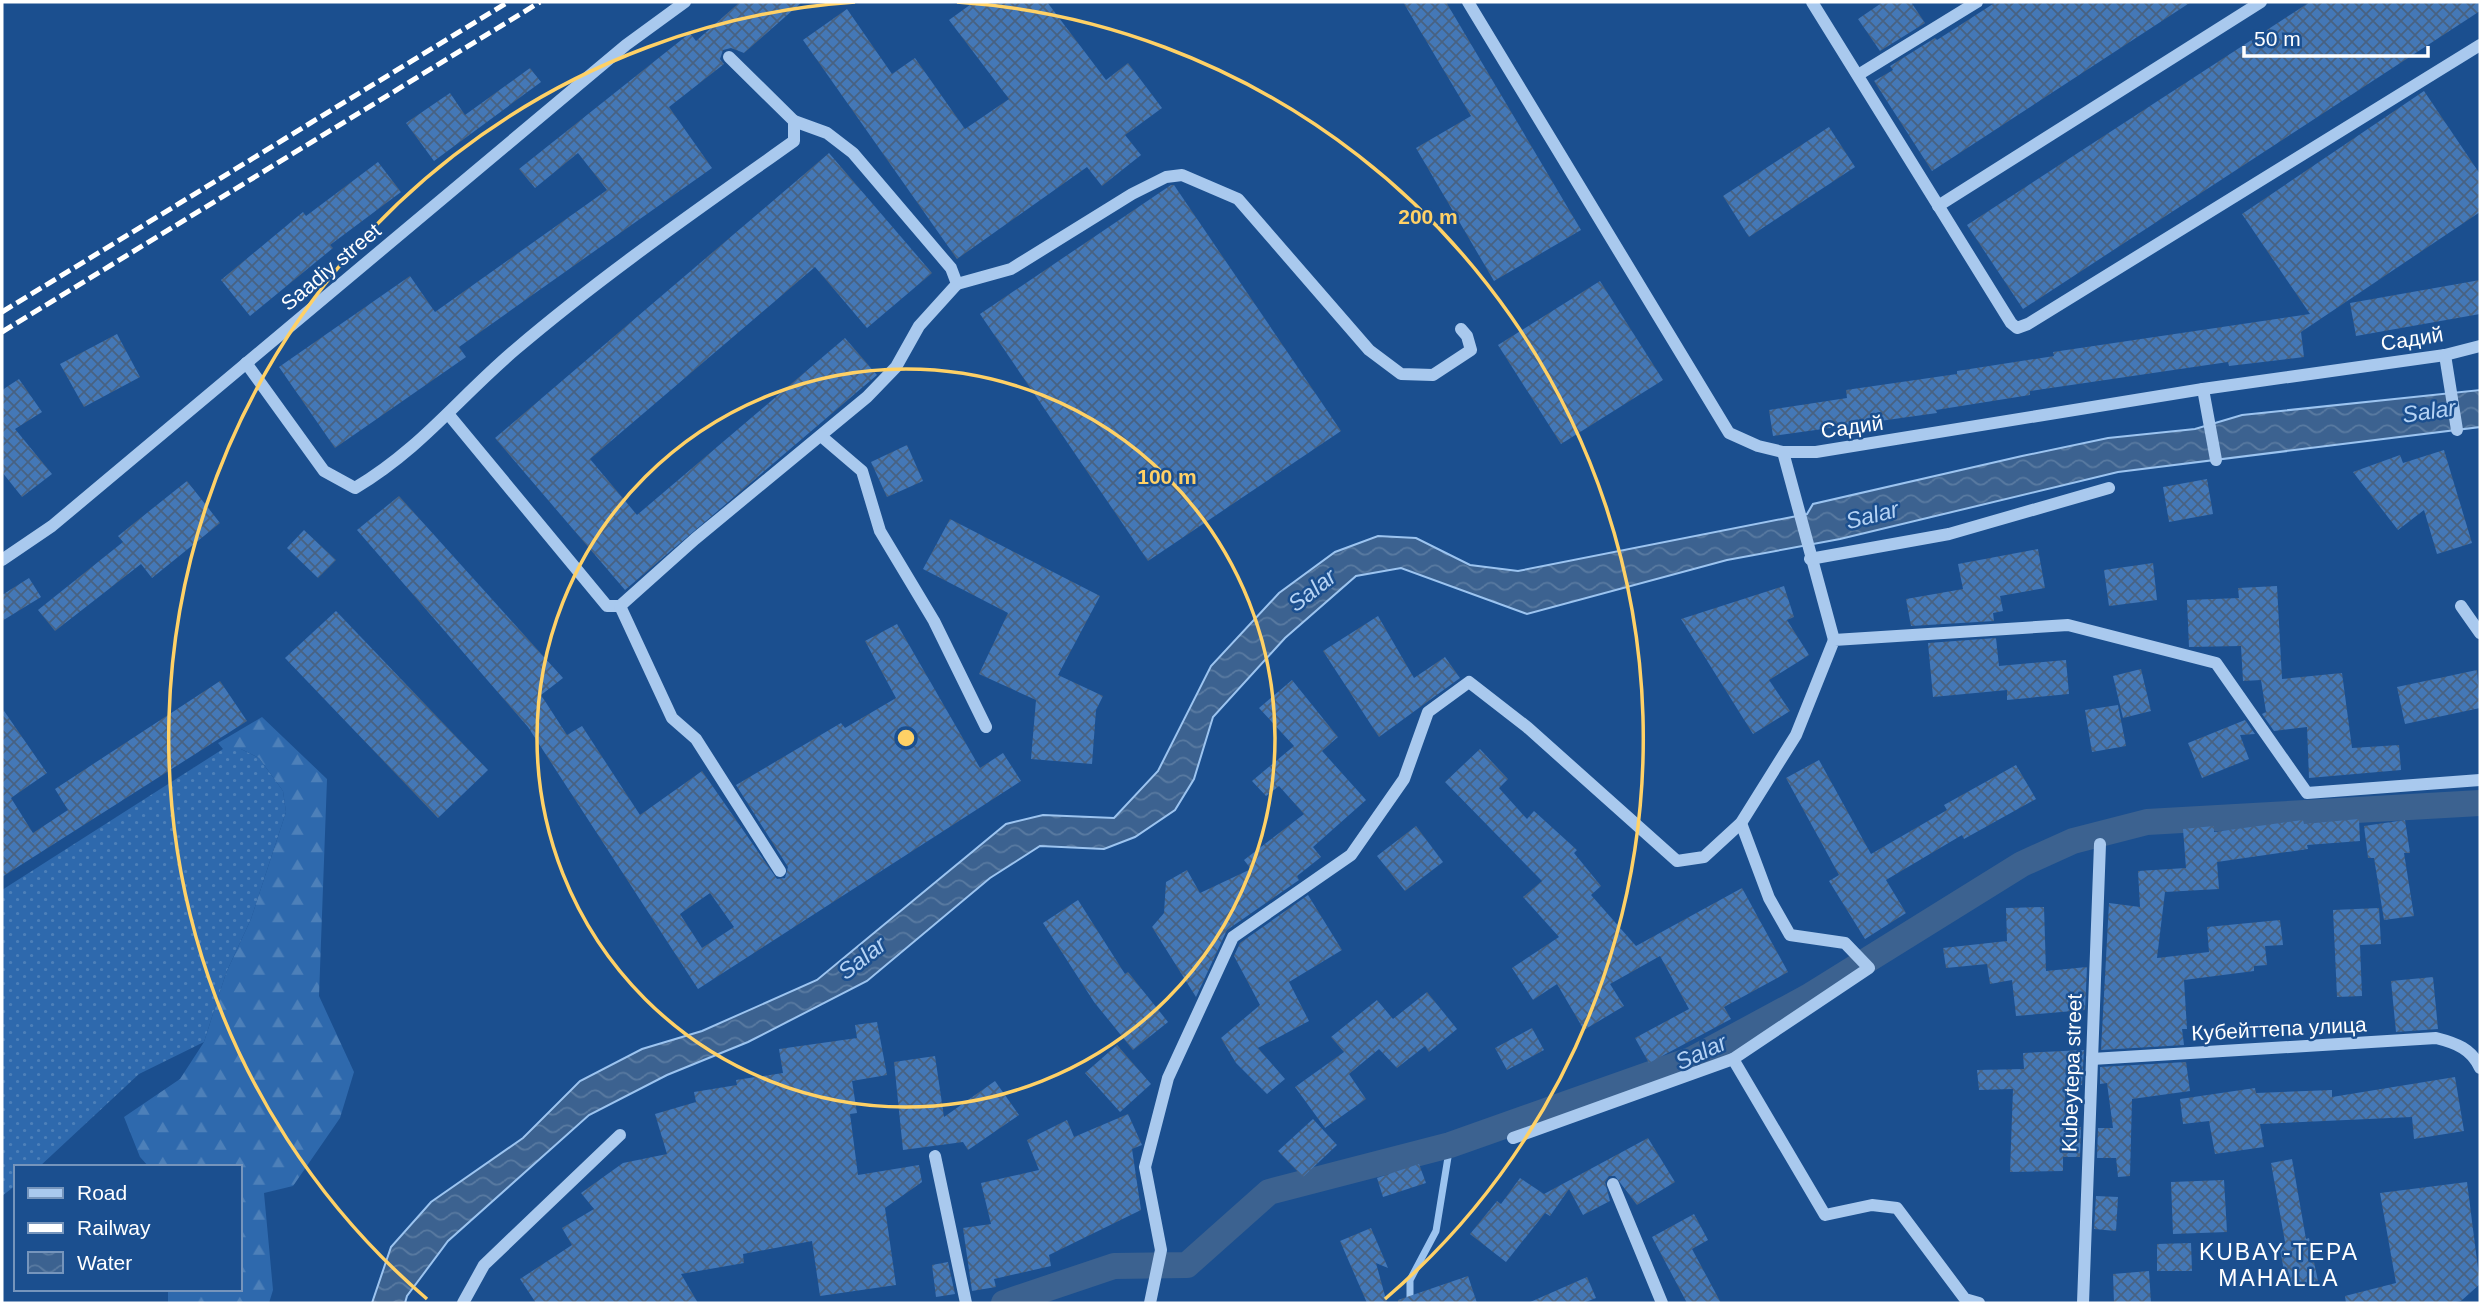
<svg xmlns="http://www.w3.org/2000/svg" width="2482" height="1305" font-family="Arial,sans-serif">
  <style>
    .grass { fill: url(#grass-dots) }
    .forest { fill: url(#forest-firs) }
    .water { fill: url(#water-waves); stroke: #9cc4f0; stroke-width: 2 }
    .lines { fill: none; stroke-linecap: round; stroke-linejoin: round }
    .stream { stroke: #9cc4f0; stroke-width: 7 }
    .canal { stroke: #3c6290; stroke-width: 26 }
    .building { fill: url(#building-cross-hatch); fill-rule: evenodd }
    .minor { stroke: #a9c9ee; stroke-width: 12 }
    .rail { stroke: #fff; stroke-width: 5; stroke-dasharray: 12 5; stroke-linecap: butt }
    .ring { fill: none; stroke: #ffd166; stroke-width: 3.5 }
    .labels { text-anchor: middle; stroke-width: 5; stroke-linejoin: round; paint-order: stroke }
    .street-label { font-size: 21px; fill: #fff; stroke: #1b4f8f }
    .water-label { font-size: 23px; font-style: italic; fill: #b5d3f5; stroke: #1b4f8f }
    .neighbourhood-label { font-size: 23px; letter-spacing: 2px; fill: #fff; stroke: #1b4f8f }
    .centre { fill: #ffd166; stroke: #1b4f8f; stroke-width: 3.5 }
    .ring-label { font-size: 21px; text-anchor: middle; font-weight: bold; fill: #ffd166; stroke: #1b4f8f; stroke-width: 5; stroke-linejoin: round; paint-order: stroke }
  </style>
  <defs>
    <pattern id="grass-dots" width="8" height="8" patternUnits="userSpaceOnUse" patternTransform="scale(1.75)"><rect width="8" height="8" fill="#2e69ad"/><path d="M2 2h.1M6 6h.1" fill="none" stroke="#4d80b9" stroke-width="1.8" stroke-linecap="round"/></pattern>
    <pattern id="forest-firs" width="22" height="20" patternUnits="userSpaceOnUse" patternTransform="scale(1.75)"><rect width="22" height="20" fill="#2e69ad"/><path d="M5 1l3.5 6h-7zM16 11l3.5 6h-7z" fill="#4d80b9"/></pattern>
    <pattern id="water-waves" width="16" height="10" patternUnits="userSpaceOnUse" patternTransform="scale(1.75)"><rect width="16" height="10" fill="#3c6290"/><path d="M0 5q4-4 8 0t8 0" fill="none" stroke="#597aa1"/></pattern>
    <pattern id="building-cross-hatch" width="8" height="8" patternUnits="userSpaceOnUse" patternTransform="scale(1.75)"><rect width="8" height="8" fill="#4478b7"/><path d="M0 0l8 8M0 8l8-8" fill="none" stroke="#486282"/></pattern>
  </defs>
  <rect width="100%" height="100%" fill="#1b4f8f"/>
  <polygon class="grass" points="223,749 241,749 259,758 283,791 286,812 251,919 226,973 204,1042 139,1074 39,1167 16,1167 16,1185 2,1196 2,890"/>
  <polygon class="forest" points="262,717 327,779 319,996 354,1072 340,1118 293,1186 264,1193 273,1290 269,1303 168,1303 168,1289 240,1289 240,1167 149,1167 140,1157 124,1117 180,1079 204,1042 226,973 251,919 286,812 283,791 259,758 241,749 223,749 218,743"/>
  <polygon class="water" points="2480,390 2480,427 2118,472 1840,539 1727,560 1527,614 1401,568 1356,576 1285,638 1213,717 1194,779 1175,810 1135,837 1104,849 1040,846 990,878 867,981 748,1042 667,1075 589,1115 448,1241 407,1296 405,1303 372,1303 391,1247 431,1202 523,1138 580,1081 642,1049 702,1031 817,980 1006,824 1043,815 1114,818 1158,771 1211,666 1279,593 1335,552 1378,536 1416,538 1470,565 1518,571 1807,514 1813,504 2022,456 2108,438 2195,429 2242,415"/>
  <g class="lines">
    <polyline class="stream" points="1410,1303 1410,1280 1436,1231 1450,1145"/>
    <polyline class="canal" points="1004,1303 1114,1266 1187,1265 1269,1192 1450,1145 1693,1059 1808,997 2022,864 2073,841 2147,822 2480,803"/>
  </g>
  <g class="building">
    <polygon points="740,2 802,2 744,53 731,48 723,50 720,59 724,64 669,107 712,168 459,347 466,357 335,448 279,367 410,276 435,312 607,190 578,153 535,188 519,169 690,33 696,41"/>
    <polygon points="974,2 1047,2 1106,80 1128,63 1162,108 1125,135 1141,155 1102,186 1087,167 957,259 803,40 847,9 892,74 915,58 965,129 1009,99 949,20"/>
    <polygon points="1403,2 1446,2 1581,230 1494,281 1416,148 1471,116"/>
    <polygon points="1883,2 1911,2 1925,23 1880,51 1858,19"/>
    <polygon points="1996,2 2191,2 1932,171 1874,81 1893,70 1890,66 1935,38 1937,40"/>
    <polygon points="2310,2 2480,2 2480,11 2023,309 1967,225"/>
    <polygon points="530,68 541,82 434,161 406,123 450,93 465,115"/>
    <polygon points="2424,91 2480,174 2480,212 2301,332 2304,357 2229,366 2228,362 2030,391 2030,395 1936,410 1937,413 1773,436 1769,410 1847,398 1846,390 1957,374 1957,371 2054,356 2053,352 2310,314 2242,214"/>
    <polygon points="1829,127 1855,167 1749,237 1723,196"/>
    <polygon points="829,153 932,273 867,328 815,267 590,459 637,515 845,338 877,375 625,590 495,438"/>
    <polygon points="378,162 401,192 330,245 333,248 250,316 221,280 303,212 306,216"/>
    <polygon points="1171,185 1174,185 1341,431 1148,561 980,314"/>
    <polygon points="2480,280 2480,314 2356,336 2350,303"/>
    <polygon points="1600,281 1663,380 1561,444 1498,345"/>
    <polygon points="117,334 140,377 84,407 60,364"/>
    <polygon points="19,379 42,412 15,429 52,474 22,497 2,472 2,390"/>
    <polygon points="907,445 923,481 887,497 871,462"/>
    <polygon points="2444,450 2472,543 2437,554 2424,510 2398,530 2353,472 2400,455 2403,463"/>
    <polygon points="2207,479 2213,514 2169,522 2163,487"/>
    <polygon points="187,481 220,523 152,578 141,564 55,631 38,610 123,542 118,536"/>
    <path d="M399,496L563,678L541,695L567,735L582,726L640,815L702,771L777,879L785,878L788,867L736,785L841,723L845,728L896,698L865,641L897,624L980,768L1003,753L1021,781L698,989L528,727L357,530ZM710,893L734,927L702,948L680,914Z"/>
    <polygon points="950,519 1100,596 1058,675 1103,696 1096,710 1092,764 1031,759 1036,700 979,674 1008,613 923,569"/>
    <polygon points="304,530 336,560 318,578 287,548"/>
    <polygon points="2038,549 2045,588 2000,596 2003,611 1993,613 1994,621 1911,626 1906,599 1963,589 1958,564"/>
    <polygon points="2153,563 2157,600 2109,606 2104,570"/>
    <polygon points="29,578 41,597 2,621 2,595"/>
    <polygon points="1784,586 1794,617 1787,620 1809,655 1769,680 1790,711 1753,734 1681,619"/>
    <polygon points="2277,586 2282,679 2342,673 2352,748 2399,745 2401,770 2309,778 2307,727 2274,731 2262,714 2266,712 2261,680 2243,681 2241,646 2189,647 2187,600 2239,598 2238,588"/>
    <polygon points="336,611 488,770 438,818 285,658"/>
    <polygon points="1378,616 1414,678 1445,657 1460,678 1379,737 1323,651"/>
    <polygon points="1996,638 1999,666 2066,660 2069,694 2007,700 2007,690 1933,697 1928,643"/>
    <polygon points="2141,669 2151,711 2123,718 2113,676"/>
    <polygon points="2477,670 2480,708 2405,724 2397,687"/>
    <polygon points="1292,680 1338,737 1322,751 1366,800 1313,847 1321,857 1297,876 1299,880 1227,930 1196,997 1152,927 1164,913 1166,882 1187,870 1200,893 1251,869 1244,860 1304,814 1279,786 1266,796 1252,781 1294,746 1259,708"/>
    <polygon points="220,681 247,721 2,877 2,708 47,773 11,798 33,833 68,810 55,789"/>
    <polygon points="2118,705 2126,746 2092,752 2085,710"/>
    <polygon points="2245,720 2255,734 2240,735 2249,759 2202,778 2188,743"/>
    <polygon points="1480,749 1508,779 1499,788 1527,819 1534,811 1577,850 1574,853 1601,886 1591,895 1636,946 1742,888 1788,972 1724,1007 1731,1019 1649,1063 1635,1038 1689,1009 1660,956 1610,984 1624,1006 1584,1030 1557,984 1533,1000 1512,968 1559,937 1523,897 1542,881 1445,782"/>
    <polygon points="1819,760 1871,854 1947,810 1944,805 2016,765 2036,799 1964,839 1962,835 1886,880 1906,913 1865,939 1829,881 1839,875 1786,778"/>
    <polygon points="2359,819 2360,841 2307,845 2308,849 2217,862 2219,889 2165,892 2157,958 2209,952 2207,927 2280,920 2283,945 2265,946 2267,965 2254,966 2254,971 2184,980 2187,1029 2182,1029 2184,1045 2101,1050 2109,903 2140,907 2138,871 2186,868 2183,829 2214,826 2214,832 2303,820 2304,824"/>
    <polygon points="2405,820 2410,853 2404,853 2414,916 2384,920 2374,858 2368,858 2364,826"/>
    <polygon points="1416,826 1443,862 1405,891 1377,856"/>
    <polygon points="1308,895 1342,950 1289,982 1309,1021 1258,1048 1285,1079 1267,1094 1236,1063 1221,1038 1260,1005 1234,956 1240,943"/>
    <polygon points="1078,900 1125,974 1128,972 1168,1022 1133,1050 1094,1002 1043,923"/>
    <polygon points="2044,907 2046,971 2087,967 2085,1010 2016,1016 2012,980 1990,984 1987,964 1946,968 1943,948 2007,941 2006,908"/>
    <polygon points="2379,908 2381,944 2360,945 2362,996 2337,997 2333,910"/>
    <polygon points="2433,977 2438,1029 2396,1032 2391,981"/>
    <polygon points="1427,992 1457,1029 1429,1052 1425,1046 1397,1068 1379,1049 1349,1074 1366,1099 1325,1128 1295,1087 1344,1052 1331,1037 1377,1000 1393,1019"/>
    <polygon points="877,1022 887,1075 852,1081 857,1113 850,1114 858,1175 919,1165 922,1182 885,1208 896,1285 820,1296 812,1241 743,1254 744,1263 681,1274 698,1303 536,1303 520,1279 572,1245 562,1228 594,1209 581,1193 623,1163 667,1154 655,1114 696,1102 694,1092 737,1085 736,1080 783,1073 779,1049 857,1038 855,1025"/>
    <polygon points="1532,1028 1544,1050 1507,1070 1495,1048"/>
    <polygon points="1117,1045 1151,1084 1120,1112 1085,1073"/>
    <polygon points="2084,1050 2082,1085 2065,1086 2066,1127 2081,1127 2080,1157 2063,1157 2063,1171 2010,1172 2013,1089 1979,1090 1977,1070 2024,1069 2023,1053"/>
    <polygon points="935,1056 944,1117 995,1081 1019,1115 968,1150 963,1142 903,1150 894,1062"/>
    <polygon points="2186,1062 2190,1091 2132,1099 2130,1176 2118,1177 2116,1158 2097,1158 2098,1128 2113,1128 2107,1083 2100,1084 2100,1067"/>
    <polygon points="2455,1077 2464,1131 2414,1139 2412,1117 2260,1124 2264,1147 2215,1154 2209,1121 2183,1124 2180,1099 2255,1088 2256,1093 2332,1090 2332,1097"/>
    <polygon points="1128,1114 1142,1145 1132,1149 1141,1210 1049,1255 1051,1266 994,1279 996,1287 972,1291 963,1228 991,1224 981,1183 1039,1170 1027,1140 1067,1120 1074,1137"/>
    <polygon points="1313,1119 1337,1145 1303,1177 1278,1151"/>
    <polygon points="1648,1138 1675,1182 1637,1205 1615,1176 1609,1176 1605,1182 1610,1201 1583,1215 1569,1189 1550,1216 1545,1213 1506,1262 1470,1234 1497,1201 1501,1204 1520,1178 1544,1194"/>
    <polygon points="2292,1159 2306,1239 2309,1238 2318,1281 2287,1287 2279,1244 2285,1242 2271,1163"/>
    <polygon points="1419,1164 1426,1183 1383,1197 1377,1178"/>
    <polygon points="2224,1180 2227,1232 2173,1234 2171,1182"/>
    <polygon points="2467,1182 2480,1284 2461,1301 2451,1303 2346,1303 2345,1296 2396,1283 2380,1193"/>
    <polygon points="2096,1196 2118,1197 2116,1231 2094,1229"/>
    <polygon points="1694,1214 1708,1240 1692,1249 1721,1303 1687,1303 1652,1237"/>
    <polygon points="1371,1228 1388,1268 1376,1263 1387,1303 1367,1303 1340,1241"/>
    <polygon points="2191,1243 2192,1271 2157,1271 2157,1244"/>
    <polygon points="948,1262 955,1294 936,1297 932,1265"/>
    <polygon points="2149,1271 2151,1303 2114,1303 2113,1274"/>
    <polygon points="1468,1276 1477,1303 1398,1303 1398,1300"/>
    <polygon points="1587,1277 1596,1298 1583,1303 1528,1303"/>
  </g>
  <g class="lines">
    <g class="minor">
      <polyline points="1468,2 1729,433 1758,446 1783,452 1816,452 2203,389 2445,355 2480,346"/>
      <polyline points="1812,2 2011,323 2017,328 2028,324 2480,45"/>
      <polyline points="1858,75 1977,2"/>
      <polyline points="1938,206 2261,2"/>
      <polyline points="957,284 1011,269 1132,194 1166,177 1182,175 1238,199 1369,350 1401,374 1433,375 1471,350 1467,336 1461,329"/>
      <polyline points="2445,355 2457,430"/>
      <path d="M246,363L324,471L355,488C422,448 459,397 516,349C604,274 700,208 794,141V121L729,57"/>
      <polyline points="2203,389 2216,460"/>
      <polyline points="449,415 607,606 620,606 695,539 867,397 896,367 919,326 957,284 951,268 853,153 827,133 794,121"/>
      <polyline points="821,436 862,471 880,531 934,621 986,727"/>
      <polyline points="1783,452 1834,640"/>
      <polyline points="1810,559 1949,534 2109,488"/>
      <polyline points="2,560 52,526 626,45 685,2"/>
      <polyline points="620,606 672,718 696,739 780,871"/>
      <polyline points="2461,606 2480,633"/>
      <polyline points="1733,1059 1825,1215 1872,1205 1897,1208 1965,1299 1979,1303"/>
      <path d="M2092,1059L2436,1038C2456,1043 2472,1049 2480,1068"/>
      <polyline points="1513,1138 1733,1059 1869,968 1845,943 1790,935 1769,898 1741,823"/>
      <polyline points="935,1156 966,1303"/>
      <polyline points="1613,1184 1662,1303"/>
      <polyline points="463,1303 484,1265 620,1135"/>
      <polyline points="1150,1303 1161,1250 1145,1167 1168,1078 1233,937 1351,855 1404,779 1428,712 1469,682 1527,727 1677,861 1704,857 1741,823 1796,735 1834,640 2068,625 2216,663 2307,793 2480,780"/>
      <polyline points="2083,1303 2100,844"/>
    </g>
    <g class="rail">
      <polyline points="2,312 508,2"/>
      <polyline points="2,332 540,2"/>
    </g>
  </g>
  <g class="ring">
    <circle cx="906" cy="738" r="369"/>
    <path d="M427 1299A738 738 0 0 1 855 2M957 2A738 738 0 0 1 1385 1299"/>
  </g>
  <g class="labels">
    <g class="street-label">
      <text transform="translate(331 267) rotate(-40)" y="7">Saadiy street</text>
      <text transform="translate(2412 339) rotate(-9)" y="7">Садий</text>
      <text transform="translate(1852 427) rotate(-8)" y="7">Садий</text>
      <text transform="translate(2279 1029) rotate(-3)" y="7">Кубейттепа улица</text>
      <text transform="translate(2072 1073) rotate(-88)" y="7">Kubeytepa street</text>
    </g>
    <g class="water-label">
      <text transform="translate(2429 411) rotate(-8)" y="8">Salar</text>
      <text transform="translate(1872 515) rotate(-14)" y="8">Salar</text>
      <text transform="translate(1312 590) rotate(-38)" y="8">Salar</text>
      <text transform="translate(862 958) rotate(-38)" y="8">Salar</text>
      <text transform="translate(1701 1052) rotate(-25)" y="8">Salar</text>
    </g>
    <g class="neighbourhood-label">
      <text x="2279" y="1260">KUBAY-TEPA<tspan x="2279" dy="26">MAHALLA</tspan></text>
    </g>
  </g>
  <circle cx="906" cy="738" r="10" class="centre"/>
  <g class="ring-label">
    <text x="1428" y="224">200 m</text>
    <text x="1167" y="484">100 m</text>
  </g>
  <rect width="2482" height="1305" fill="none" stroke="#ffffff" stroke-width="7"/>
  <rect x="14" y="1165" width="228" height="126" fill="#1b4f8f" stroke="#7695bc" stroke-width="2"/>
  <rect x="28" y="1188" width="35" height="10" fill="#a9c9ee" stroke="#7695bc" stroke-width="2"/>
  <text x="77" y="1200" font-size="21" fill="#ffffff">Road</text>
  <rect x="28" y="1223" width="35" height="10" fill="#ffffff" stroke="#7695bc" stroke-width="2"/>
  <text x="77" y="1235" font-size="21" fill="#ffffff">Railway</text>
  <rect x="28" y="1252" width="35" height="21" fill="url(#water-waves)" stroke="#7695bc" stroke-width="2"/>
  <text x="77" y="1270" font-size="21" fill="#ffffff">Water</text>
  <path d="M2244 46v10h184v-10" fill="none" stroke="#ffffff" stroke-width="3.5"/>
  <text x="2254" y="46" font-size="21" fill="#ffffff" stroke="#1b4f8f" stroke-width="5" paint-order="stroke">50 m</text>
</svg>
